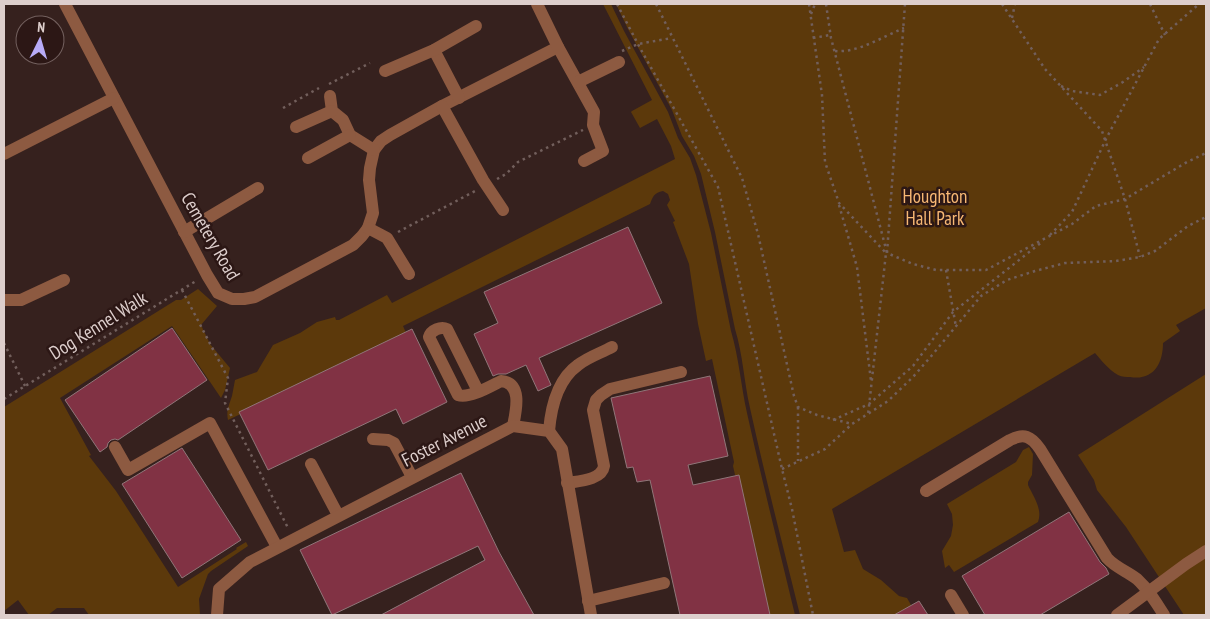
<svg xmlns="http://www.w3.org/2000/svg" width="1210" height="619" font-family="'PT Sans Narrow',sans-serif">
  <style>
    .green { fill: #5c390b }
    .building { fill: #813244; stroke: #907679 }
    .lines { fill: none; stroke-linecap: round; stroke-linejoin: round }
    .path { stroke: #725f5c; stroke-width: 2.5; stroke-dasharray: 2.5 4; stroke-linecap: butt }
    .minor { stroke: #8d5a41; stroke-width: 12 }
    .labels { text-anchor: middle; stroke-width: 5; stroke-linejoin: round; paint-order: stroke }
    .park-label { font-size: 19px; fill: #f8b874; stroke: #2c1715 }
    .street-label { font-size: 19px; fill: #ddcecc; stroke: #2c1715 }
  </style>
  <rect width="100%" height="100%" fill="#36211e"/>
  <g class="green">
    <path d="M603,4H611L624,31L668,112L678,138L690,158L696,175L711,233L731,331C739,358 741,386 747,413C762,481 779,548 795,615H767L733,466L734,462L712,359L706,361L698,324L689,264L673,222L675,221L667,205L670,200L668,194L663,191C654,193 653,196 650,204L403,326L407,335L228,420C226,411 229,405 232,396C233,391 234,385 235,380L257,372L273,345L300,333L317,322L335,317L336,320H339L387,295L392,303L675,159L671,146L657,119L640,128L631,112L632,111L652,100Z"/>
    <path d="M616,4H1206V308L1176,325L1180,331L1163,343C1163,364 1153,381 1130,377C1126,377 1122,377 1118,375C1108,369 1102,361 1095,353L832,509L844,552L855,550L863,569L881,580L899,596L907,598L911,605L910,606L911,607L898,615H800C783,546 765,477 750,408C744,382 743,355 735,329L715,232L701,174L694,156L682,136L672,110L628,29Z"/>
    <polygon points="198,289 217,306 201,325 210,344 230,368 225,390 221,398 172,326 60,398 91,455 89,456 116,491 178,587 237,549 236,548 246,542 248,546 211,571 208,574 199,599 200,615 89,615 84,608 57,608 48,615 29,615 18,600 4,611 4,407 176,300 181,300"/>
    <polygon points="1206,374 1206,615 1184,615 1126,527 1097,490 1094,480 1078,455"/>
    <path d="M1029,447L1033,454L1032,475L1028,482V485C1033,496 1043,509 1038,522L954,572L949,565L945,568L942,551L951,536L953,525L952,514L947,504L1016,462L1023,450Z"/>
  </g>
  <g class="building">
    <polygon points="628,227 662,303 539,358 551,385 538,391 526,365 506,374 498,374 493,376 474,334 498,323 484,292"/>
    <polygon points="172,328 207,380 118,440 115,439 111,440 108,443 107,447 100,452 65,400"/>
    <polygon points="412,329 447,402 403,424 396,409 268,470 239,412"/>
    <polygon points="710,376 728,456 688,465 693,485 739,475 770,615 680,615 650,480 637,482 633,467 627,468 611,398"/>
    <polygon points="182,448 241,540 182,578 122,484"/>
    <polygon points="461,473 499,552 534,615 381,615 485,560 478,546 332,615 300,550"/>
    <polygon points="1069,512 1100,562 1106,568 1109,574 1040,615 985,615 962,576"/>
    <polygon points="919,601 928,615 894,615"/>
  </g>
  <g class="lines">
    <g class="path">
      <polyline points="617,4 640,48 718,187 782,469 792,509 813,615"/>
      <polyline points="656,4 742,178 758,234 794,396 798,407 817,415 852,424"/>
      <polyline points="809,4 822,95 825,162 839,203 886,253"/>
      <polyline points="826,4 831,38 887,253 886,253 868,415"/>
      <polyline points="905,4 887,253 913,264 936,270 986,270 1072,224 1096,206 1125,199 1187,162 1206,153"/>
      <polyline points="1002,4 1045,69 1102,131 1125,199 1140,257"/>
      <polyline points="1150,4 1165,35"/>
      <polyline points="811,14 815,4"/>
      <polyline points="1012,18 1015,4"/>
      <polyline points="813,38 830,35"/>
      <polyline points="622,51 638,44 672,38"/>
      <path d="M835,51C858,53 882,37 904,28"/>
      <polyline points="329,84 370,63"/>
      <polyline points="1061,86 1072,91 1100,95 1123,82 1144,67"/>
      <polyline points="283,108 319,88"/>
      <polyline points="497,179 506,174 518,162 583,130"/>
      <polyline points="839,205 857,267 871,381"/>
      <polyline points="398,232 477,190"/>
      <polyline points="1050,235 1072,212 1106,139 1159,39 1199,4"/>
      <polyline points="946,270 956,327"/>
      <polyline points="182,290 228,378 225,403 288,528"/>
      <polyline points="4,343 25,386"/>
      <polyline points="4,399 196,281"/>
      <polyline points="798,407 798,461"/>
      <polyline points="833,420 869,404 913,366 953,312 1042,242"/>
      <polyline points="782,469 825,449 852,424 888,401 913,377 933,354 981,296 1007,280 1035,271 1065,263 1116,261 1140,257 1155,251 1188,226 1206,217"/>
    </g>
    <g class="minor">
      <polyline points="65,4 207,275 218,293 232,299 244,299 255,297 353,245 362,236 368,228 373,213 369,180 370,168 374,150 381,141 390,135 442,106 558,47"/>
      <polyline points="537,4 558,47 594,112 593,125 603,151 584,161"/>
      <polyline points="434,50 459,98"/>
      <polyline points="385,71 434,50 476,26"/>
      <polyline points="578,82 619,62"/>
      <polyline points="330,96 332,111 343,120 350,135 374,150"/>
      <polyline points="442,106 483,180 503,210"/>
      <polyline points="296,127 332,111"/>
      <polyline points="4,154 114,98"/>
      <polyline points="308,158 350,135"/>
      <polyline points="368,228 387,238 409,274"/>
      <polyline points="184,232 258,188"/>
      <polyline points="4,300 21,300 64,280"/>
      <path d="M478,391L447,329C441,326 431,330 429,337L458,395C469,399 491,386 501,381C523,383 516,411 513,426"/>
      <path d="M549,431C551,407 557,380 578,365C588,357 601,353 612,347"/>
      <polyline points="373,439 388,440 394,443 412,477"/>
      <polyline points="115,447 128,470 210,423 277,547"/>
      <polyline points="311,464 338,515"/>
      <path d="M567,483C579,481 602,480 604,466L593,410L596,400L601,395L610,389L681,372"/>
      <path d="M926,491L1010,440C1024,433 1031,436 1040,449L1107,558C1116,568 1127,571 1137,579C1148,589 1156,602 1164,615"/>
      <polyline points="951,595 963,615"/>
      <polyline points="588,601 664,583"/>
      <polyline points="217,615 219,589 250,562 513,426 549,431 562,449 591,615"/>
      <polyline points="1117,615 1186,564 1206,551"/>
    </g>
  </g>
  <g class="labels">
    <g class="park-label">
      <text x="935" y="203">Houghton<tspan x="935" dy="22">Hall Park</tspan></text>
    </g>
    <g class="street-label">
      <text transform="translate(211 236) rotate(60)" y="7">Cemetery Road</text>
      <text transform="translate(98 325) rotate(-32)" y="7">Dog Kennel Walk</text>
      <text transform="translate(444 440) rotate(-27)" y="7">Foster Avenue</text>
    </g>
  </g>
  <rect width="1210" height="619" fill="none" stroke="#ddcecc" stroke-width="10"/>
  <g transform="translate(40 40) rotate(5)"><circle r="24" fill="#2c1715" stroke="#73605e"/>
  <path d="M0-4L9 19L0 12L-9 19Z" fill="#b8abf7"/>
  <text y="-8" font-size="14" font-weight="bold" text-anchor="middle" fill="#ddcecc">N</text>
  </g>
</svg>
